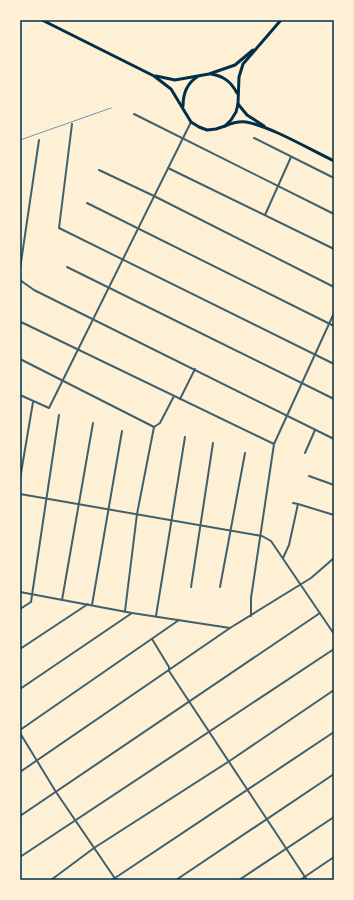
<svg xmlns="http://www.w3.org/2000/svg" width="354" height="900" font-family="'Alegreya Sans',sans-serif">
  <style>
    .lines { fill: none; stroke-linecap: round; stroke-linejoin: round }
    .stream { stroke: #669bbc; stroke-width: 1 }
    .minor { stroke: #3f606c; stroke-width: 2 }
    .tertiary { stroke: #3f606c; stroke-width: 2 }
    .primary { stroke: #003049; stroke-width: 3 }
    .trunk { stroke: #003049; stroke-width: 3 }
    .neatline { fill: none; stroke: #003049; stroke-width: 1.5 }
  </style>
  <rect width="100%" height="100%" fill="#fdf0d5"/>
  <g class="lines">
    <polyline class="stream" points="20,140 111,108"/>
    <g class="minor">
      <polyline points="134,114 334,214"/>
      <polyline points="72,124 59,228 334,364"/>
      <polyline points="254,138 334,178"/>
      <polyline points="168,168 334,249"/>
      <polyline points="99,170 154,196 334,287"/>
      <polyline points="87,203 334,326"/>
      <polyline points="265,215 291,157"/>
      <polyline points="67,267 334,399"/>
      <polyline points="20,269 39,140"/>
      <polyline points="20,280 34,290 334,439"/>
      <polyline points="21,322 274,444"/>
      <polyline points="20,359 154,427 160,423 174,396"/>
      <polyline points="20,395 49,408 191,122"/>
      <polyline points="180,399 195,369"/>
      <polyline points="305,453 315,430"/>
      <polyline points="309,476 334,485"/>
      <polyline points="20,479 33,402"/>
      <polyline points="20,494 262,536 271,541 334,634"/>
      <polyline points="298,504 334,515"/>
      <polyline points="283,558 289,545 298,504 293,503"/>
      <polyline points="191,587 213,443"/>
      <polyline points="220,587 245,453"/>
      <polyline points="62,600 93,423"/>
      <polyline points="92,605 122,431"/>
      <polyline points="20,609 31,602 32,595 59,415"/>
      <polyline points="125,611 137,514 154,427"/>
      <polyline points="156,616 185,437"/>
      <polyline points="251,616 251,598 274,444 334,313"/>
      <polyline points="152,639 169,667 169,671 307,880"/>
      <polyline points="20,649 88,604"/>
      <polyline points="20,689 132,613"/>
      <polyline points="20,730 179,620"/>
      <polyline points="20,733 56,792 116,880"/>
      <polyline points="20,772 230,628"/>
      <polyline points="20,816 320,613"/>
      <polyline points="20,857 334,649"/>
      <polyline points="51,880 94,848 228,762 334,690"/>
      <polyline points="112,880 334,732"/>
      <polyline points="176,880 334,774"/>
      <polyline points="239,880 334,817"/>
      <polyline points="300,880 334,857"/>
    </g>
    <polyline class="tertiary" points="20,592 132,613 230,628 311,578 334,558"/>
    <g class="primary">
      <polyline points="238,104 247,115 264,126"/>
      <path d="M225,126C232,123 239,121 246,122C270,126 311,150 334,161"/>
    </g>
    <g class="trunk">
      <polyline points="42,20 154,76 171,89 191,122 199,127 207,130 216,129 225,126 231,120 236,112 238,104 239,77 243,64 281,20"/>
      <path d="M211,74C224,76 231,82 237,93"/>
      <polyline points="156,76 175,80 209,74 235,65 253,50"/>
      <path d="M183,106C183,94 186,84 197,77"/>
    </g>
  </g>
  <rect width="354" height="900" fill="none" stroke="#fdf0d5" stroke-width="42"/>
  <rect x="21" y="21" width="312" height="858" class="neatline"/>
</svg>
